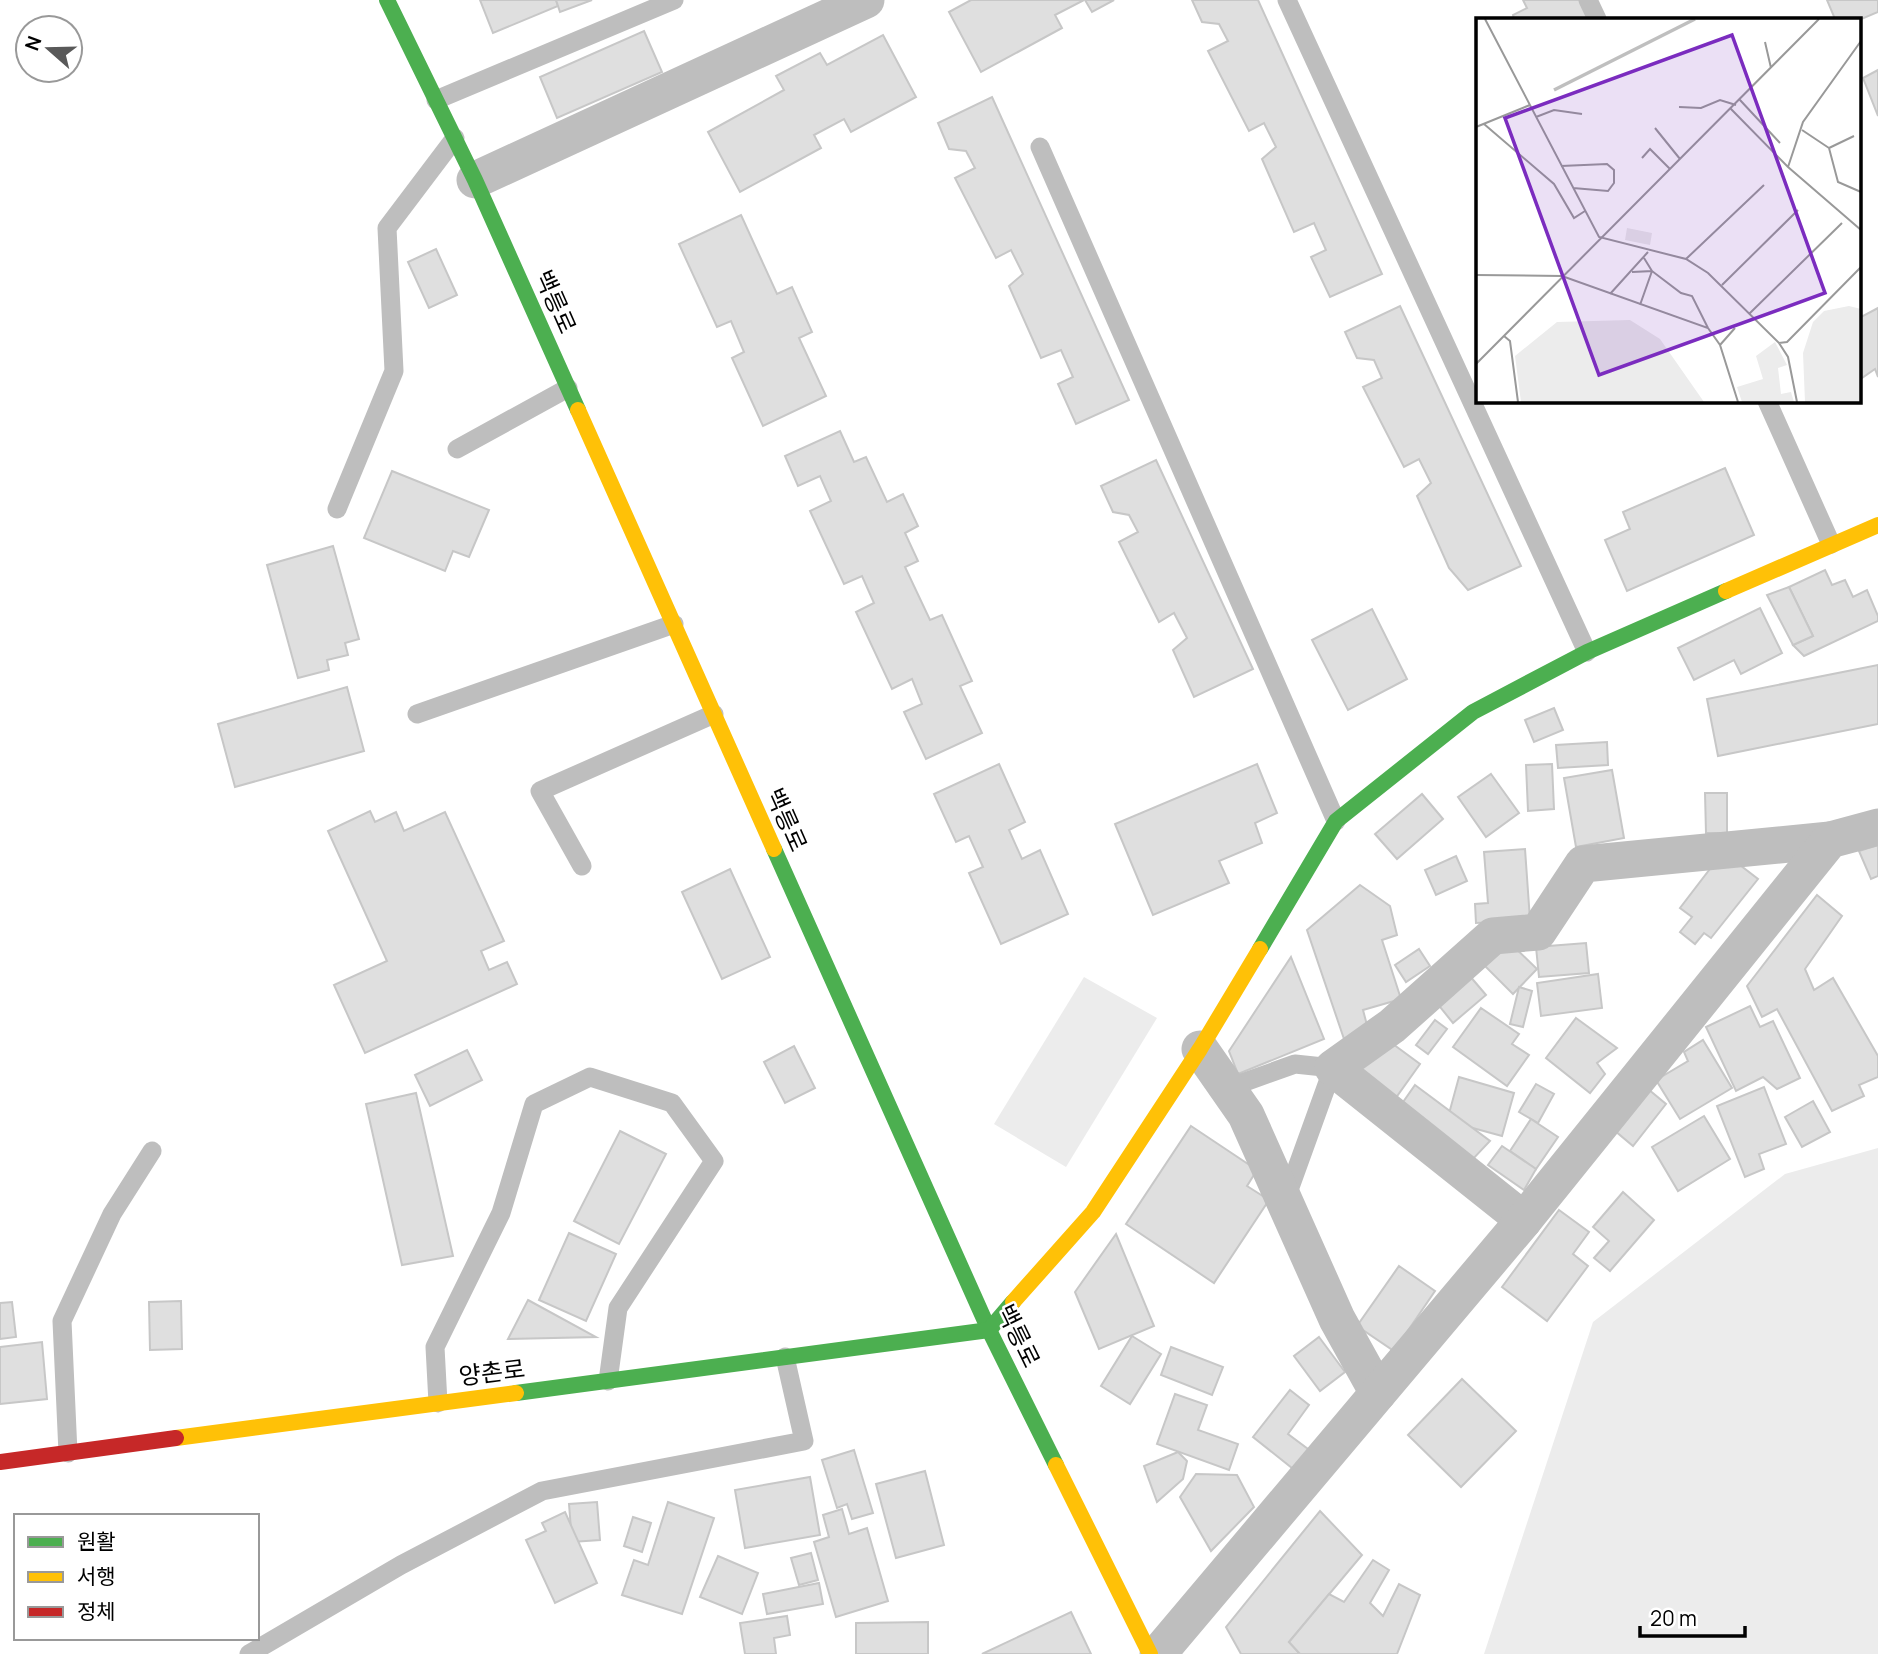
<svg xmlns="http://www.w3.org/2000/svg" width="1878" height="1654" font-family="Manrope,'Noto Sans KR',sans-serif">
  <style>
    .green { fill: #ececec }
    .building { fill: #dfdfdf; stroke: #c7c7c7; stroke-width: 2 }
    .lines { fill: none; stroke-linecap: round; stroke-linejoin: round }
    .lane { stroke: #bebebe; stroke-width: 19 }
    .street { stroke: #bebebe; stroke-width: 37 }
    .fast { stroke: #4caf50; stroke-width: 16 }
    .slow { stroke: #ffc107; stroke-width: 16 }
    .jam { stroke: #c62828; stroke-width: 16 }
    .labels { text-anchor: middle; stroke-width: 5; stroke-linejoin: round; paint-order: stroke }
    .street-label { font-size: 24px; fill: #000; stroke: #fff }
    .inset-river { fill: none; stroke: #bfbfbf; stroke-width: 3.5 }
    .inset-road { fill: none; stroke: #999; stroke-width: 2 }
    .view { fill: #7b2cbf; fill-opacity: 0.15; stroke: #7b2cbf; stroke-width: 3.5 }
    .inset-edge { fill: none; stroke: #000; stroke-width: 3.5 }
  </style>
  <rect width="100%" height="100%" fill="#fff"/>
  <g class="green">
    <polygon points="1084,977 1157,1018 1066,1167 994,1124"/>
    <polygon points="1878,1148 1878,1654 1484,1654 1593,1322 1785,1174"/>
  </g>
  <g class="building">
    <polygon points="480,0 556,0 558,6 493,33"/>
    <polygon points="556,0 592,0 560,12"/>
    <polygon points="971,0 1084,0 1055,15 1062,28 981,72 949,12"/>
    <polygon points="1085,0 1114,0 1092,12"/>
    <polygon points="1192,0 1258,0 1382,274 1330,297 1311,257 1326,250 1314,223 1294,232 1262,159 1276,147 1264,123 1249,131 1208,51 1228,41 1219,24 1202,22"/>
    <polygon points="1523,0 1588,0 1595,15 1586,19 1514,19 1513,15 1527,8"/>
    <polygon points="1827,0 1878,0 1878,12 1859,20 1835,19"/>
    <polygon points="644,31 662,72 557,118 540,77"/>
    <polygon points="883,35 916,97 851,132 844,119 814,135 821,148 740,192 708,132 784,90 776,76 820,53 827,65"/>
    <polygon points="1878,70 1878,116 1863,78"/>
    <polygon points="992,97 1129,400 1076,424 1058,384 1073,377 1061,350 1041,358 1009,286 1023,274 1011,250 996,258 955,178 975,168 966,151 949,149 938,123"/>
    <polygon points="741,215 777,294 792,287 812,332 799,338 826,396 763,426 732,358 744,352 731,321 717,327 679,244"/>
    <polygon points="436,249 457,295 429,308 408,262"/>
    <polygon points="1400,306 1521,566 1468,590 1449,568 1417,496 1431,483 1419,459 1404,467 1363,387 1382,378 1374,360 1357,358 1345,332"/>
    <polygon points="1878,308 1878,377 1875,369 1859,380 1859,318"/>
    <polygon points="840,431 854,462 866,457 887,502 903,494 918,526 905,533 918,561 905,567 930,620 942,615 972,681 960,686 982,733 926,759 904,712 922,704 912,679 892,689 856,612 874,603 862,576 844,584 810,511 831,501 820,476 798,486 785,456"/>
    <polygon points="1156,460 1253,669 1194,697 1173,650 1187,638 1174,613 1159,622 1119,542 1138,532 1129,515 1113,512 1101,486"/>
    <polygon points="1725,468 1754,535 1627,591 1605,540 1630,529 1623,512"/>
    <polygon points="392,471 489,510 469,557 453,551 445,571 364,538"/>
    <polygon points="333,546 359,639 345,643 348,655 327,660 329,670 298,678 267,565"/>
    <polygon points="1825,570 1832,585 1845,580 1853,597 1867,590 1878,616 1878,621 1804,656 1793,645 1813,636 1789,587"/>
    <polygon points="1789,587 1813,636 1793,645 1767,595"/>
    <polygon points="1760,608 1782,653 1741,674 1734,660 1694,680 1678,648"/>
    <polygon points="1372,609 1407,679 1348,710 1312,640"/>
    <polygon points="1878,665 1878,724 1718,756 1707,699"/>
    <polygon points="347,687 364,751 235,787 218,724"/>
    <polygon points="1554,708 1563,730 1534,742 1525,720"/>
    <polygon points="1607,742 1608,765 1558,768 1556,745"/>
    <polygon points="999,764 1025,822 1009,830 1022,859 1040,850 1068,914 1001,944 969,873 983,867 969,836 956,842 934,794"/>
    <polygon points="1257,764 1277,813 1255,823 1262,843 1219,861 1229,883 1153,915 1115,824"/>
    <polygon points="1552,764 1554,809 1528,811 1526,765"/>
    <polygon points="1612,770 1624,838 1576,847 1564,778"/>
    <polygon points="1491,774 1519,813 1486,837 1458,797"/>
    <polygon points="1705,793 1727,793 1727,833 1706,833"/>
    <polygon points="1422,794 1443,819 1397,859 1375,834"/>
    <polygon points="370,811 375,822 396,812 404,831 445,812 504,941 481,951 489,970 507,962 517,984 365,1053 334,985 387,961 328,831"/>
    <polygon points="1878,845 1878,876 1871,879 1859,851"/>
    <polygon points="1525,849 1530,920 1476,923 1475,904 1488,903 1484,852"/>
    <polygon points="1723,852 1758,879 1711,938 1704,933 1695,944 1680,932 1692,917 1680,908"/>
    <polygon points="1456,856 1467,881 1436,895 1425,870"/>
    <polygon points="730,869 770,957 722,979 682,892"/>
    <polygon points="1360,885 1390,906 1397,935 1382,940 1401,999 1363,1010 1368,1029 1344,1039 1307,930"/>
    <polygon points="1817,895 1842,916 1805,969 1814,990 1833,978 1878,1056 1878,1077 1859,1085 1864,1096 1832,1111 1777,1009 1762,1017 1747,986"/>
    <polygon points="1508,941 1537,969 1513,994 1484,965"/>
    <polygon points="1586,943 1589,973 1539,977 1536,947"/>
    <polygon points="1419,949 1430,966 1406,982 1395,965"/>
    <polygon points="1291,957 1324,1039 1238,1074 1229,1051"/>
    <polygon points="1598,974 1602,1008 1541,1016 1537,983"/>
    <polygon points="1469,975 1486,995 1453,1023 1436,1002"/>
    <polygon points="1519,987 1532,991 1523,1027 1510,1024"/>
    <polygon points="1750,1006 1760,1027 1773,1021 1800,1078 1777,1089 1763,1077 1736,1091 1706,1027"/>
    <polygon points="1481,1008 1519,1034 1512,1044 1529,1055 1507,1086 1453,1047"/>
    <polygon points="1576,1018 1617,1048 1597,1063 1605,1074 1590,1093 1546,1058"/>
    <polygon points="1435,1020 1447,1029 1428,1054 1416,1045"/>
    <polygon points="1382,1036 1420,1064 1395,1099 1357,1071"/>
    <polygon points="1703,1040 1732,1088 1680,1119 1656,1080 1688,1061 1684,1052"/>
    <polygon points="794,1046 815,1088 785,1103 764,1062"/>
    <polygon points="467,1050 482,1080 430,1106 415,1075"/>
    <polygon points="1459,1077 1514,1093 1502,1136 1447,1121"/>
    <polygon points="1536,1084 1554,1094 1538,1123 1519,1112"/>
    <polygon points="1415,1085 1490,1141 1472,1160 1401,1105"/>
    <polygon points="1764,1087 1786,1144 1759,1154 1764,1169 1745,1177 1717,1106"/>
    <polygon points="1648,1089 1666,1104 1633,1146 1614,1130"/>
    <polygon points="416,1093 453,1256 402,1265 366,1104"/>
    <polygon points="1813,1101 1830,1132 1802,1147 1785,1117"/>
    <polygon points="1704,1116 1730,1159 1678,1191 1652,1147"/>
    <polygon points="1531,1119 1558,1137 1536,1169 1510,1151"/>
    <polygon points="1191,1126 1257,1170 1247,1186 1269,1200 1214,1283 1126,1224"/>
    <polygon points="620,1131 666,1154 619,1244 574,1221"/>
    <polygon points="1502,1146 1536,1169 1524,1190 1488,1165"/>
    <polygon points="1623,1192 1654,1220 1610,1271 1594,1258 1609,1241 1593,1227"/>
    <polygon points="1559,1210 1589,1232 1573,1254 1588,1266 1547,1321 1502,1287"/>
    <polygon points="569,1233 616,1254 586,1321 539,1300"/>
    <polygon points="1116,1234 1154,1326 1099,1349 1075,1292"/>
    <polygon points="1399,1266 1435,1291 1394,1351 1357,1326"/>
    <polygon points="528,1300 596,1337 508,1339"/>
    <polygon points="181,1301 182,1349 150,1350 149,1302"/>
    <polygon points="12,1302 16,1337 0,1339 0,1303"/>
    <polygon points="1132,1336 1161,1354 1130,1404 1101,1386"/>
    <polygon points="1319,1337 1345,1372 1320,1391 1294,1356"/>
    <polygon points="42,1342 47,1399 0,1404 0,1347"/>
    <polygon points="1171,1347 1223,1367 1212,1395 1161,1375"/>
    <polygon points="1462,1379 1516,1431 1461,1487 1408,1435"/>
    <polygon points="1290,1390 1309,1405 1288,1434 1312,1452 1297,1472 1253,1437"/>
    <polygon points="1175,1394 1207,1405 1198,1430 1238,1444 1229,1470 1157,1444"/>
    <polygon points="854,1450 873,1513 852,1519 847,1504 837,1508 822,1460"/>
    <polygon points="1178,1452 1187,1461 1183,1479 1157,1502 1144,1466"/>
    <polygon points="925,1471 944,1545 896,1558 876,1484"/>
    <polygon points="1196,1474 1237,1475 1254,1507 1211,1551 1180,1497"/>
    <polygon points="810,1477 820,1535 745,1548 735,1490"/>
    <polygon points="597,1502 600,1540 572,1542 569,1504"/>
    <polygon points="668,1502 714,1518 682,1614 622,1595 634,1560 648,1565"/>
    <polygon points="842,1509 849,1534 867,1528 888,1601 836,1617 814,1542 829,1537 823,1515"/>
    <polygon points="1320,1511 1362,1555 1289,1642 1300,1654 1241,1654 1226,1627"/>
    <polygon points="565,1512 597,1583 555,1603 526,1540 546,1531 542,1523"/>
    <polygon points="633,1517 651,1523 642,1552 624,1546"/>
    <polygon points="811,1553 818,1580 799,1585 791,1558"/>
    <polygon points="718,1556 758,1573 742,1614 700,1597"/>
    <polygon points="1373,1560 1389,1570 1370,1603 1383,1616 1399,1584 1420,1595 1397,1654 1300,1654 1289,1642 1329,1594 1344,1602"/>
    <polygon points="819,1583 823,1604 767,1614 763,1594"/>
    <polygon points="1071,1612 1091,1654 982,1654"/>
    <polygon points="787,1616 790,1635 774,1638 776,1654 745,1654 740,1623"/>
    <polygon points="928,1622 928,1654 856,1654 856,1623"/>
  </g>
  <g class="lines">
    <g class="lane">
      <polyline points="1287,0 1587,652"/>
      <polyline points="1588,0 1597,19"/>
      <polyline points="436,100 674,0"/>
      <polyline points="1040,147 1336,821"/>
      <polyline points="1767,401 1831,544"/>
      <polyline points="457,449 568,388"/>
      <polyline points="337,509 394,371 387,228 455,138"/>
      <polyline points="417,714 674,624"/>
      <polyline points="582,866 540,791 714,714"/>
      <polyline points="1228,1088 1295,1064 1333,1068 1285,1201"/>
      <polyline points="438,1403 435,1347 501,1213 534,1104 590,1077 672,1103 714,1161 618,1308 608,1381"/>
      <polyline points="68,1453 62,1321 112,1214 152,1151"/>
      <polyline points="249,1654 401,1565 542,1491 804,1441 785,1357"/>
    </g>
    <g class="street">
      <polyline points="475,180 866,0"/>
      <polyline points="1200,1049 1246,1115 1337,1319 1378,1393"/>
      <polyline points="1524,1220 1333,1068 1392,1026 1493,936 1538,932 1583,864 1830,840"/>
      <polyline points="1158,1654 1524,1220 1830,840 1878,827"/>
    </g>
    <g class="fast">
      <polyline points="387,0 475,180 578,410"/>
      <polyline points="774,849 989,1330 1056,1465"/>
      <polyline points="1260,949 1336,821 1473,712 1587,652 1726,591"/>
      <polyline points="516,1393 989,1330 1013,1302"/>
    </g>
    <g class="slow">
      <polyline points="578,410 774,849"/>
      <polyline points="1726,591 1878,525"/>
      <polyline points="1013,1302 1093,1212 1200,1049 1260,949"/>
      <polyline points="176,1438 516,1393"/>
      <polyline points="1056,1465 1150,1654"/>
    </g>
    <polyline class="jam" points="0,1462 176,1438"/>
  </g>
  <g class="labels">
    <g class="street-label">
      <text transform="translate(555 302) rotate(66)" y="8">백릉로</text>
      <text transform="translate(786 820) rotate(66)" y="8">백릉로</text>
      <text transform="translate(1018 1336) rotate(64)" y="8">백릉로</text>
      <text transform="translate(492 1373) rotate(-7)" y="8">양촌로</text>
    </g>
  </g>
  <g transform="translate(1476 18)">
    <rect width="385" height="385" fill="#fff"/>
    <path d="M151,210L176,215L174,227L149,222ZM373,288L385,291V384H329L327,335L337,304L348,293ZM154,302L184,321L228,384H45L39,338L81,304ZM299,324L311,347L302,350L305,376L315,374L318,384H266L261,369L287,361L280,338Z" fill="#ececec"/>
    <path class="inset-river" d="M78,72L219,1"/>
    <path class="inset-road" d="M9,1L123,219L210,241L232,255L303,325L311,324L385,249M289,24L295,50M264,82L304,125M203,89L225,90L244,82L260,87M255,91L312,149L385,212M60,99L78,92L106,96M8,106L78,166L98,200L109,193M0,109L54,87M179,110L204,141M326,112L353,130L362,164L385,174M353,130L378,118M166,140L174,131L194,151M85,148L131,146L138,152V165L132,173L97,170M312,149L327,104L385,23M210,241L288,167M156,254L176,253L168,240M0,257L86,258L232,310L244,327L262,384M246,267L322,192M134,276L172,234M164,287L176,253L205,275L216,278L232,310M273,296L366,205M28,318L34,323L42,384M303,325L312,339L321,384M244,327L259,310M0,346L343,1"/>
    <path class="view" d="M256,17L349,275L123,357L29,100Z"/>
    <rect width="385" height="385" class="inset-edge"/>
  </g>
  <rect x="14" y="1514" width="245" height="126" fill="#ffffff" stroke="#999999" stroke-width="2"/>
  <rect x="28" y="1537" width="35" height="10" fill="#4caf50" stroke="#999999" stroke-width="2"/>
  <text x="77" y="1549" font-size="21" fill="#000000">원활</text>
  <rect x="28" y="1572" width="35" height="10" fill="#ffc107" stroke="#999999" stroke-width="2"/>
  <text x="77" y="1584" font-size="21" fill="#000000">서행</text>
  <rect x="28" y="1607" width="35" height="10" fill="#c62828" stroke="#999999" stroke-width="2"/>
  <text x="77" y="1619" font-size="21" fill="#000000">정체</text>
  <g transform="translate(49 49) rotate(290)"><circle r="33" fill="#ffffff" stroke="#999999" stroke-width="2"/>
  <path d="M0-5L12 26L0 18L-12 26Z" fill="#595959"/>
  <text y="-10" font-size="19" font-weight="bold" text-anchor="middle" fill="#000000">N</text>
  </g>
  <path d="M1640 1626v10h105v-10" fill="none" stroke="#000000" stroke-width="3.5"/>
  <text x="1650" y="1626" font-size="21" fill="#000000" stroke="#ffffff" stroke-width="5" paint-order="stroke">20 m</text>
</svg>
